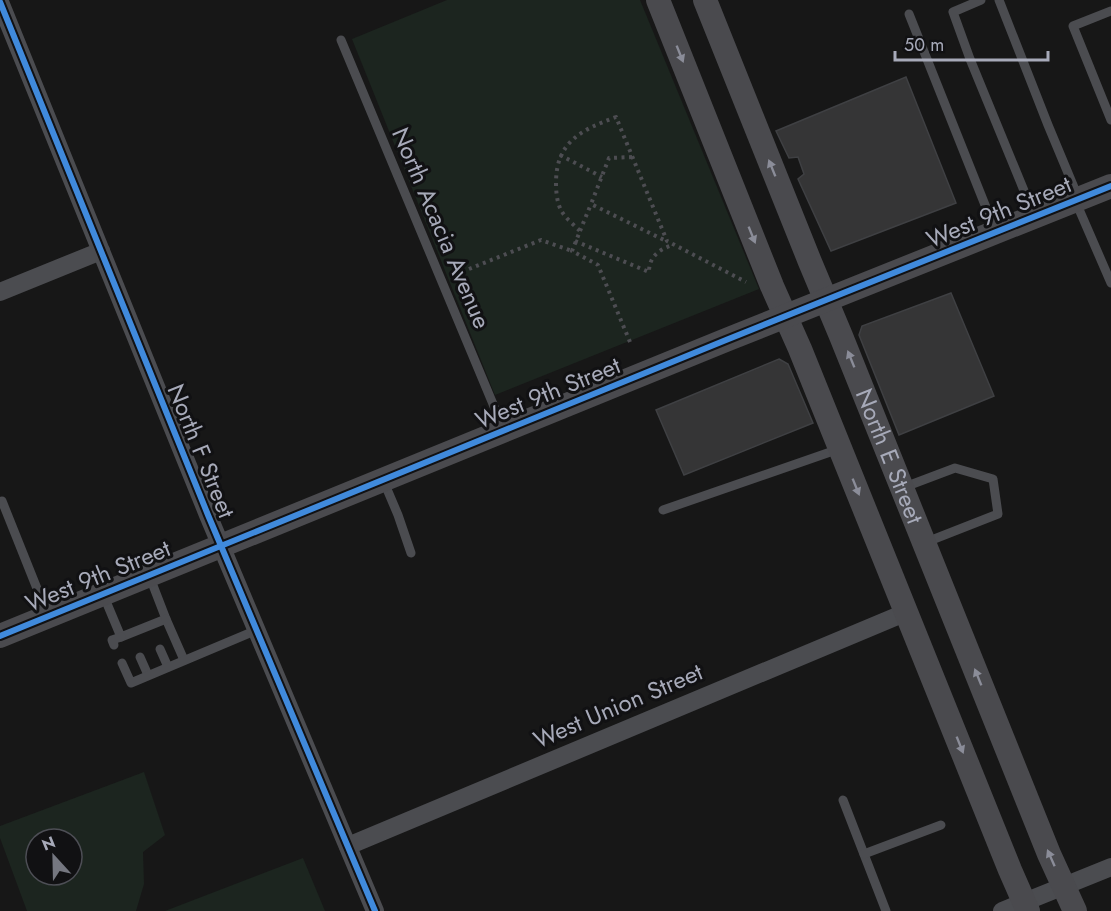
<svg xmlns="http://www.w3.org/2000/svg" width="1111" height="911" font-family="Jost,sans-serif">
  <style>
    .green { fill: #1c251f; fill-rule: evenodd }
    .building { fill: #353536; stroke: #3f4043; stroke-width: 1.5 }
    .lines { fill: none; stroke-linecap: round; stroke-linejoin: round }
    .path { stroke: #4d4d52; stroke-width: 4; stroke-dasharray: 3 4.5; stroke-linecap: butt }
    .lane { stroke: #4b4c50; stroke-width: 9 }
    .street { stroke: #4b4c50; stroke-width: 18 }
    .secondary { stroke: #4a4a4e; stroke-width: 24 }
    .cycleway-casing { stroke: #111113; stroke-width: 10 }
    .cycleway { stroke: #408adc; stroke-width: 6 }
    .oneway { fill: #8b8d99 }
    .labels { text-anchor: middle; stroke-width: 6; stroke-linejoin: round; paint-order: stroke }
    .street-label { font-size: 24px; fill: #a7aab9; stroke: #111113 }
  </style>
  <rect width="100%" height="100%" fill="#171717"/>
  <g class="green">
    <polygon points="447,0 640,0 759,289 495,395 352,39"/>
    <path d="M144,772L165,835L143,852L144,884L136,911H27L0,838V826ZM36,839H72V875H36Z"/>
    <polygon points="303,858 325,911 165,911"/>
  </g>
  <g class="building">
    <polygon points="906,77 956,203 831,251 798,179 804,174 798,157 789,158 776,131"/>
    <polygon points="951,293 994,396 899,435 859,335 862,326"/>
    <polygon points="779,359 788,364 813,423 684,475 656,410"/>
  </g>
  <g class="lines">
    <g class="path">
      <polyline points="560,155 602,177"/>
      <polyline points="632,157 609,158 591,204 666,241"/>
      <polyline points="580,231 591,204"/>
      <path d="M575,241L649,272C649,256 660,249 673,245"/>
      <polyline points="469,269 541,240 572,251"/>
      <path d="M630,342L598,265L572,251L580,231C574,225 565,218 561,210C557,203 556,191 556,183C556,142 581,130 616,117L667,241L746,282"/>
    </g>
    <g class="lane">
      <polyline points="981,0 953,12 970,59 1034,215"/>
      <polyline points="999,0 1048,125 1078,197"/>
      <polyline points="1111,11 1073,26 1111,120"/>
      <polyline points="909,14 995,230"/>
      <polyline points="341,40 503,428"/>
      <polyline points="1075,200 1111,283"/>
      <polyline points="384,482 398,515 411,553"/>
      <polyline points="902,488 955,468 993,479 998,514 924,543"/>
      <polyline points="2,501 48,616"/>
      <polyline points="663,510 839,449"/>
      <polyline points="103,594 121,637 166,619 149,575"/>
      <polyline points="166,619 184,660"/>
      <polyline points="114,645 112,640 121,637"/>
      <polyline points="160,649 168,667"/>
      <polyline points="140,657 148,675"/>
      <polyline points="122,663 131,683 257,630"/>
      <polyline points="843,800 886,911"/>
      <polyline points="864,854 941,825"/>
    </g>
    <g class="street">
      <polyline points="0,2 208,515 375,911"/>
      <polyline points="0,292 101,251"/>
      <polyline points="348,846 907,612"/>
      <polyline points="1002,911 1111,867"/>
    </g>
    <g class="secondary">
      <polyline points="658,0 772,286 800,349 1010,870 1028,911"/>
      <path id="s1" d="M705,0L810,262L841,336L1049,854L1075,911"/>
      <polyline points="0,636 726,340 1111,186"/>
    </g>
    <defs>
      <g id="cycleway">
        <polyline points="0,2 208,515 375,911"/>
        <polyline points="0,636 726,340 1111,186"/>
      </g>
    </defs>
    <use href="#cycleway" class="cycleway-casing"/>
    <use href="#cycleway" class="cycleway"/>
  </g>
  <defs><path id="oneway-solid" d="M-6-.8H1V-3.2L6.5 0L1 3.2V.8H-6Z" transform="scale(1.5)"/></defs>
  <g class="oneway">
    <use href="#oneway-solid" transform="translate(680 54) rotate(68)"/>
    <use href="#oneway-solid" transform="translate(772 168) rotate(-112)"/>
    <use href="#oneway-solid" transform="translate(752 235) rotate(68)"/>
    <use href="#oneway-solid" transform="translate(851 359) rotate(-112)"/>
    <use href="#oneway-solid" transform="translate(856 487) rotate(68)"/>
    <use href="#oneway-solid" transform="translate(978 677) rotate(-112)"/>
    <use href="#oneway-solid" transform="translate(960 745) rotate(68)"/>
    <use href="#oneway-solid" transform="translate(1051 858) rotate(-114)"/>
  </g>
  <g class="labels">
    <g class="street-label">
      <text transform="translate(999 212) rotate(-22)" y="8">West 9th Street</text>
      <text transform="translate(441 228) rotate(67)" y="8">North Acacia Avenue</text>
      <text transform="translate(548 393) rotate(-22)" y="8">West 9th Street</text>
      <text transform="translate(201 451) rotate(68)" y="8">North F Street</text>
      <text dy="8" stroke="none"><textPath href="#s1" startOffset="492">North E Street</textPath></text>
      <text transform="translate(98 576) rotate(-22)" y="8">West 9th Street</text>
      <text transform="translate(618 706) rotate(-23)" y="8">West Union Street</text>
    </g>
  </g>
  <g transform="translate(54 857) rotate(338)"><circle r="28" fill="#111113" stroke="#4d4e55" stroke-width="1.5"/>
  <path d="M0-4.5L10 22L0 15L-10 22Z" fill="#757780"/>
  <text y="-9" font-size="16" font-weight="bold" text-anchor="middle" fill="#a7aab9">N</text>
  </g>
  <path d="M895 51v9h153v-9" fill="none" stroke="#a7aab9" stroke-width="3"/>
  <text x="904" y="51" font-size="18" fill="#a7aab9" stroke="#111113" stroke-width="4.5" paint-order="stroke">50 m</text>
</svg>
